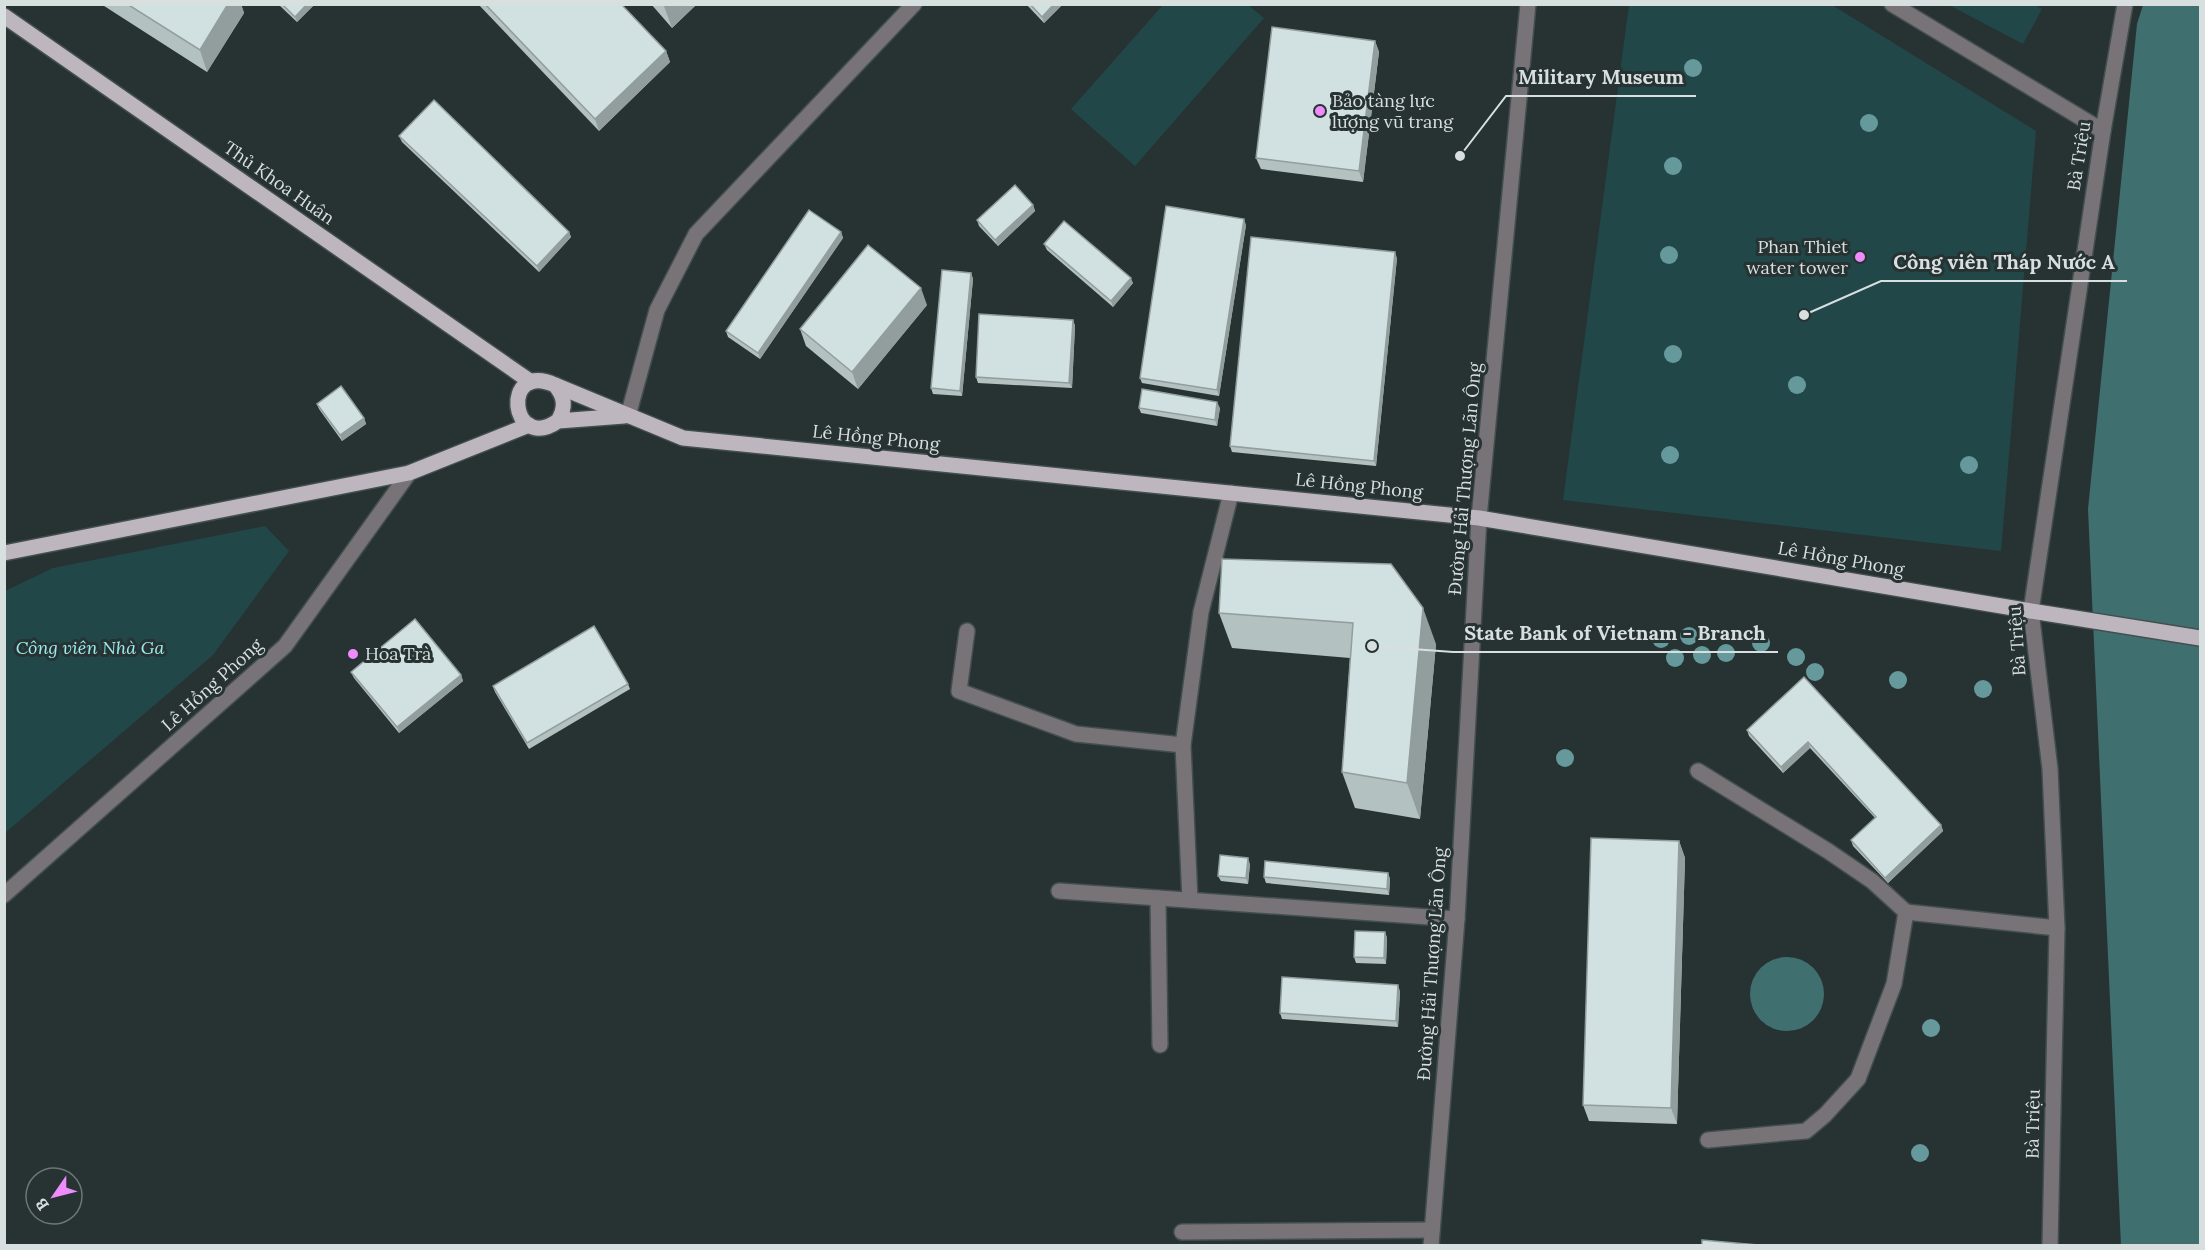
<svg xmlns="http://www.w3.org/2000/svg" width="2205" height="1250" font-family="Lora,serif">
  <style>
    .green { fill: #224748 }
    .water { fill: #406f70 }
    .lines { fill: none; stroke-linecap: round; stroke-linejoin: round }
    .minor-casing { stroke: #434e4f; stroke-width: 18 }
    .major-casing { stroke: #434e4f; stroke-width: 18 }
    .minor { stroke: #777377; stroke-width: 15 }
    .major { stroke: #bdb6be; stroke-width: 15 }
    .tree { fill: #66999b }
    .wall { fill: #b4c1c1 }
    .shaded-wall { fill: #929d9d }
    .building { fill: #d1e0e0; stroke: #929d9d; stroke-width: 1.5 }
    .poi-dot { fill: #ed8cfa; stroke: #273233; stroke-width: 2 }
    .labels { text-anchor: middle; stroke-width: 6; stroke-linejoin: round; paint-order: stroke }
    .poi-label { font-size: 18px; fill: #d8dfdf; stroke: #273233; text-anchor: start }
    .street-label { font-size: 18px; fill: #d8dfdf; stroke: #273233 }
    .park-label { font-size: 18px; font-style: italic; fill: #9aeef0; stroke: #273233 }
    .leader { fill: none; stroke: #d8dfdf; stroke-width: 2 }
    .callout-dot { fill: #d8dfdf; stroke: #273233; stroke-width: 2 }
    .callout-label { font-size: 20px; text-anchor: middle; font-weight: bold; fill: #d8dfdf; stroke: #273233; stroke-width: 6; stroke-linejoin: round; paint-order: stroke }
  </style>
  <rect width="100%" height="100%" fill="#273233"/>
  <g class="green">
    <polygon points="1163,5 1248,5 1264,18 1135,166 1071,109"/>
    <polygon points="1629,5 1832,5 2036,131 2001,551 1563,500"/>
    <polygon points="1949,5 2035,5 2042,9 2023,44"/>
    <polygon points="265,526 289,551 213,655 5,833 5,591 53,568"/>
  </g>
  <g class="water">
    <polygon points="2143,5 2200,5 2200,1245 2121,1246 2088,509 2137,24"/>
    <circle cx="1787" cy="994" r="37"/>
  </g>
  <g class="lines">
    <defs>
      <g id="minor">
        <polyline points="1892,4 2103,131"/>
        <polyline points="628,416 657,310 696,234 914,4"/>
        <polyline points="967,631 959,691 1076,734 1183,745"/>
        <polyline points="1698,771 1828,851 1872,881 1906,912 1894,984 1858,1079 1825,1115 1806,1131 1708,1140"/>
        <polyline points="1059,891 1457,919"/>
        <polyline points="4,895 285,646 409,473"/>
        <polyline points="1158,898 1160,1045"/>
        <polyline points="1190,900 1183,745 1201,612 1231,493"/>
        <polyline points="1906,912 2057,928"/>
        <polyline points="1182,1232 1432,1230"/>
        <polyline points="1431,1246 1457,919 1479,518 1528,4"/>
        <polyline points="2050,1246 2057,928 2050,769 2031,611 2103,131 2125,4"/>
      </g>
      <g id="major">
        <polyline points="4,16 531,382"/>
        <polyline points="555,385 683,438 1479,518 2031,611 2200,638"/>
        <path d="M558,421C566,407 565,397 555,385C500,360 510,454 558,421L624,416"/>
        <polyline points="4,553 409,473 529,425"/>
      </g>
    </defs>
    <use href="#minor" class="minor-casing"/>
    <use href="#major" class="major-casing"/>
    <use href="#minor" class="minor"/>
    <use href="#major" class="major"/>
  </g>
  <g class="tree">
    <circle cx="1693" cy="68" r="9"/>
    <circle cx="1869" cy="123" r="9"/>
    <circle cx="1673" cy="166" r="9"/>
    <circle cx="1669" cy="255" r="9"/>
    <circle cx="1673" cy="354" r="9"/>
    <circle cx="1797" cy="385" r="9"/>
    <circle cx="1670" cy="455" r="9"/>
    <circle cx="1969" cy="465" r="9"/>
    <circle cx="1689" cy="636" r="9"/>
    <circle cx="1661" cy="639" r="9"/>
    <circle cx="1761" cy="643" r="9"/>
    <circle cx="1726" cy="653" r="9"/>
    <circle cx="1702" cy="655" r="9"/>
    <circle cx="1796" cy="657" r="9"/>
    <circle cx="1675" cy="658" r="9"/>
    <circle cx="1815" cy="672" r="9"/>
    <circle cx="1898" cy="680" r="9"/>
    <circle cx="1983" cy="689" r="9"/>
    <circle cx="1565" cy="758" r="9"/>
    <circle cx="1931" cy="1028" r="9"/>
    <circle cx="1920" cy="1153" r="9"/>
  </g>
  <g class="wall">
    <polygon points="101,4 241,4 244,13 207,72"/>
    <polygon points="278,4 315,4 297,22"/>
    <polygon points="478,4 621,4 666,51 670,62 599,131"/>
    <polygon points="651,4 697,4 672,28"/>
    <polygon points="1026,4 1063,4 1044,23"/>
    <polygon points="1375,41 1379,52 1363,182 1261,169 1256,158"/>
    <polygon points="399,136 569,232 571,237 539,272 402,142"/>
    <polygon points="1033,205 1035,211 998,246 979,226 977,220"/>
    <polygon points="1246,225 1219,396 1142,383 1140,378"/>
    <polygon points="841,232 843,238 760,359 728,337 726,331"/>
    <polygon points="1044,244 1133,283 1113,307 1047,250"/>
    <polygon points="1397,258 1376,466 1232,452 1230,446"/>
    <polygon points="971,273 973,279 962,396 933,394 931,388"/>
    <polygon points="927,305 858,389 806,346 800,329"/>
    <polygon points="1073,320 1075,326 1072,388 978,383 976,377"/>
    <polygon points="317,404 364,418 366,424 342,441 319,409"/>
    <polygon points="1139,408 1220,408 1217,426 1141,413"/>
    <polygon points="1222,559 1436,644 1420,819 1355,808 1342,772 1350,658 1232,648 1219,613"/>
    <polygon points="351,672 461,675 463,681 399,733 354,678"/>
    <polygon points="1804,677 1941,825 1943,831 1888,883 1853,846 1851,840 1875,818 1810,748 1783,773 1749,736 1747,730"/>
    <polygon points="628,684 630,689 529,749 495,692 493,686"/>
    <polygon points="1679,841 1685,858 1677,1124 1589,1121 1583,1105"/>
    <polygon points="1250,864 1248,884 1221,881 1218,876"/>
    <polygon points="1388,873 1390,879 1389,895 1266,883 1264,877"/>
    <polygon points="1385,932 1387,938 1386,964 1356,963 1354,957"/>
    <polygon points="1400,991 1398,1027 1282,1019 1280,1013"/>
  </g>
  <g class="shaded-wall">
    <polygon points="228,4 241,4 244,13 207,72 200,50"/>
    <polygon points="307,4 315,4 297,22 295,17"/>
    <polygon points="666,4 697,4 672,28 664,6"/>
    <polygon points="1054,4 1063,4 1044,23 1042,17"/>
    <polygon points="1375,41 1379,52 1363,182 1359,171"/>
    <polygon points="666,51 670,62 599,131 595,119"/>
    <polygon points="1033,205 1035,211 998,246 995,240"/>
    <polygon points="1244,219 1246,225 1219,396 1217,390"/>
    <polygon points="569,232 571,237 539,272 537,266"/>
    <polygon points="841,232 843,238 760,359 758,353"/>
    <polygon points="1395,252 1397,258 1376,466 1374,461"/>
    <polygon points="971,273 973,279 962,396 960,391"/>
    <polygon points="1131,278 1133,283 1113,307 1111,301"/>
    <polygon points="921,288 927,305 858,389 852,372"/>
    <polygon points="1073,320 1075,326 1072,388 1069,383"/>
    <polygon points="1217,402 1220,408 1217,426 1215,420"/>
    <polygon points="364,418 366,424 342,441 340,435"/>
    <polygon points="1423,608 1436,644 1420,819 1407,783"/>
    <polygon points="461,675 463,681 399,733 397,727"/>
    <polygon points="1808,742 1810,748 1783,773 1781,767"/>
    <polygon points="1941,825 1943,831 1888,883 1885,878"/>
    <polygon points="1679,841 1685,858 1677,1124 1671,1108"/>
    <polygon points="1248,858 1250,864 1248,884 1246,878"/>
    <polygon points="1388,873 1390,879 1389,895 1387,889"/>
    <polygon points="1385,932 1387,938 1386,964 1384,958"/>
    <polygon points="1398,985 1400,991 1398,1027 1396,1021"/>
  </g>
  <g class="building">
    <polygon points="127,4 228,4 200,50"/>
    <polygon points="282,4 307,4 295,17"/>
    <polygon points="485,4 621,4 666,51 595,119"/>
    <polygon points="1030,4 1054,4 1042,17"/>
    <polygon points="1272,27 1375,41 1359,171 1256,158"/>
    <polygon points="434,100 569,232 537,266 399,136"/>
    <polygon points="1015,185 1033,205 995,240 977,220"/>
    <polygon points="1166,206 1244,219 1217,390 1140,378"/>
    <polygon points="809,210 841,232 758,353 726,331"/>
    <polygon points="1064,221 1131,278 1111,301 1044,244"/>
    <polygon points="1251,237 1395,252 1374,461 1230,446"/>
    <polygon points="868,245 921,288 852,372 800,329"/>
    <polygon points="942,270 971,273 960,391 931,388"/>
    <polygon points="979,314 1073,320 1069,383 976,377"/>
    <polygon points="341,386 364,418 340,435 317,404"/>
    <polygon points="1142,389 1217,402 1215,420 1139,408"/>
    <polygon points="1222,559 1391,564 1423,608 1407,783 1342,772 1353,623 1219,613"/>
    <polygon points="415,619 461,675 397,727 351,672"/>
    <polygon points="594,626 628,684 527,743 493,686"/>
    <polygon points="1804,677 1941,825 1885,878 1851,840 1876,817 1808,742 1781,767 1747,730"/>
    <polygon points="1591,838 1679,841 1671,1108 1583,1105"/>
    <polygon points="1220,855 1248,858 1246,878 1218,876"/>
    <polygon points="1265,861 1388,873 1387,889 1264,877"/>
    <polygon points="1355,931 1385,932 1384,958 1354,957"/>
    <polygon points="1282,977 1398,985 1396,1021 1280,1013"/>
    <polygon points="1702,1240 1758,1245 1702,1245"/>
  </g>
  <g class="poi-dot">
    <circle cx="1320" cy="111" r="6"/>
    <circle cx="1860" cy="257" r="6"/>
    <circle cx="353" cy="654" r="6"/>
  </g>
  <g class="labels">
    <g class="poi-label">
      <text x="1332" y="107">Bảo tàng lực<tspan x="1332" dy="21">lượng vũ trang</tspan></text>
      <text x="1848" y="253" text-anchor="end">Phan Thiet<tspan x="1848" dy="21">water tower</tspan></text>
      <text x="365" y="660">Hoa Trà</text>
    </g>
    <g class="street-label">
      <text transform="translate(2079 156) rotate(-81)" y="6">Bà Triệu</text>
      <text transform="translate(279 183) rotate(35)" y="6">Thủ Khoa Huân</text>
      <text transform="translate(876 438) rotate(6)" y="6">Lê Hồng Phong</text>
      <text transform="translate(1465 479) rotate(-85)" y="6">Đường Hải Thượng Lãn Ông</text>
      <text transform="translate(1359 486) rotate(6)" y="6">Lê Hồng Phong</text>
      <text transform="translate(1841 559) rotate(10)" y="6">Lê Hồng Phong</text>
      <text transform="translate(2017 641) rotate(-94)" y="6">Bà Triệu</text>
      <text transform="translate(212 685) rotate(-42)" y="6">Lê Hồng Phong</text>
      <text transform="translate(1432 964) rotate(-86)" y="6">Đường Hải Thượng Lãn Ông</text>
      <text transform="translate(2033 1124) rotate(-89)" y="6">Bà Triệu</text>
    </g>
    <g class="park-label">
      <text x="90" y="654">Công viên Nhà Ga</text>
    </g>
  </g>
  <path class="leader" d="M1460 156L1506 96H1696M1804 315L1881 281H2127M1372 646L1453 652H1778"/>
  <g class="callout-dot">
    <circle cx="1460" cy="156" r="6"/>
    <circle cx="1804" cy="315" r="6"/>
    <circle cx="1372" cy="646" r="6"/>
  </g>
  <g class="callout-label">
    <text x="1601" y="84">Military Museum</text>
    <text x="2004" y="269">Công viên Tháp Nước A</text>
    <text x="1615" y="640">State Bank of Vietnam - Branch</text>
  </g>
  <rect width="2205" height="1250" fill="none" stroke="#d8dfdf" stroke-width="12"/>
  <g transform="translate(54 1196) rotate(235)"><circle r="28" fill="#273233" stroke="#6e7778" stroke-width="1.5"/>
  <path d="M0-4.5L10 22L0 15L-10 22Z" fill="#ed8cfa"/>
  <text y="-9" font-size="16" font-weight="bold" text-anchor="middle" fill="#d8dfdf">B</text>
  </g>
</svg>
